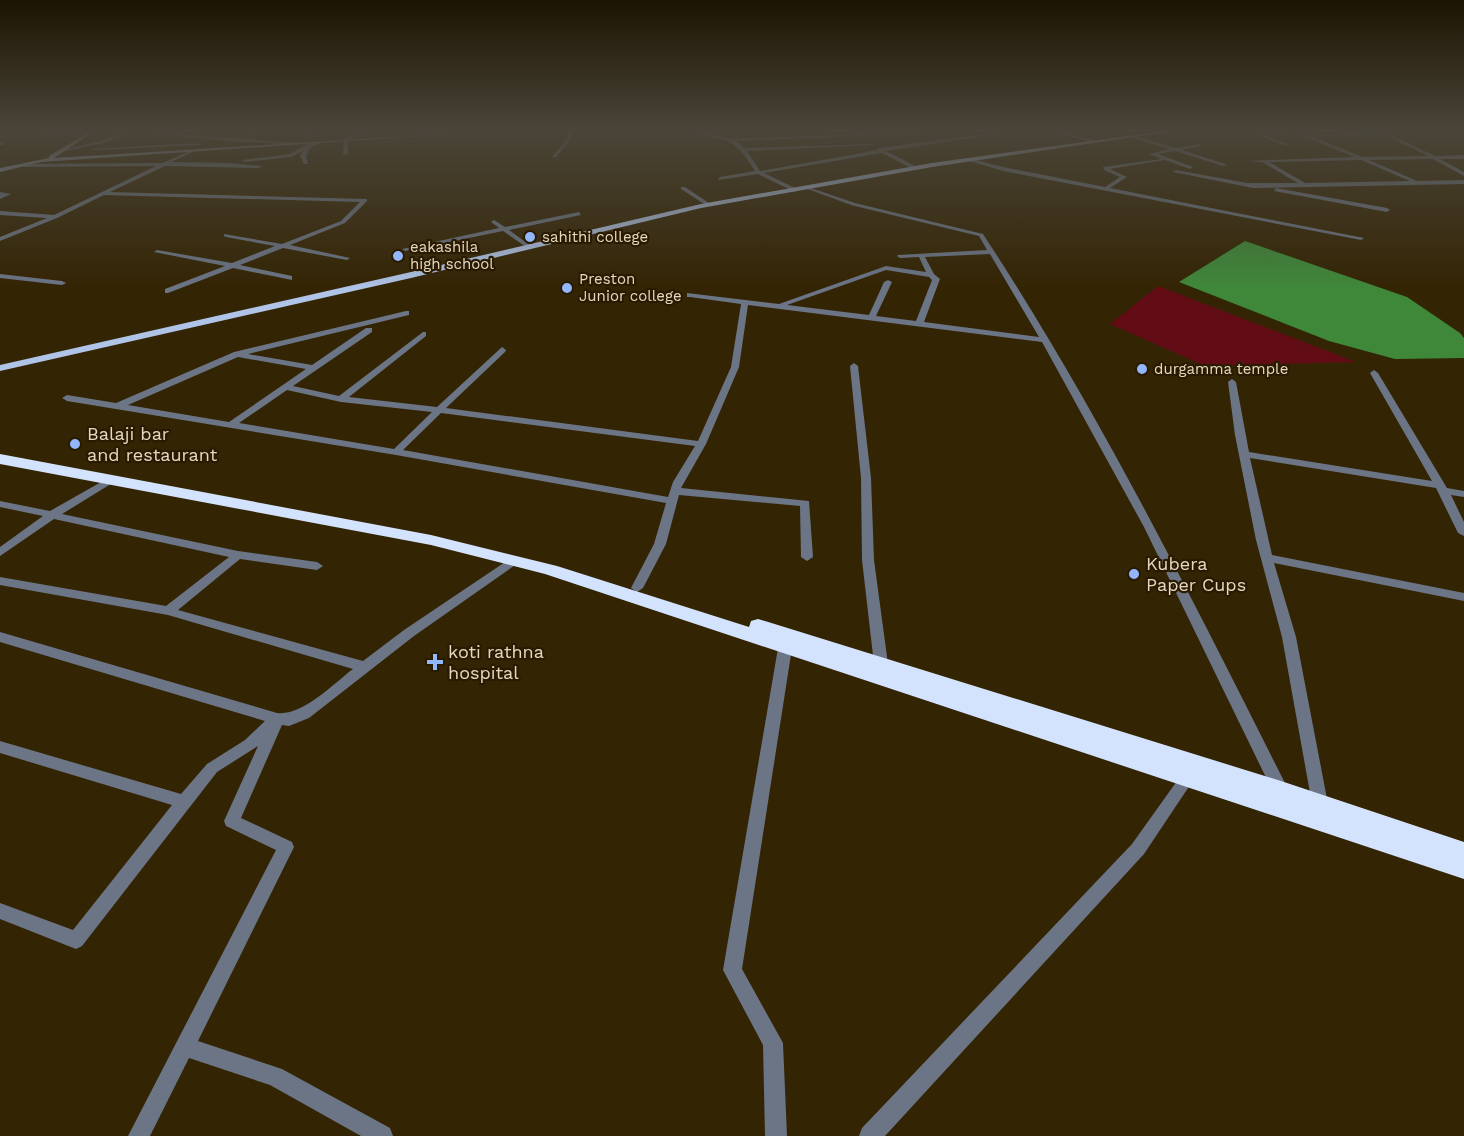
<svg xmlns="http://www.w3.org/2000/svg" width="1464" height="1136" font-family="'Work Sans',sans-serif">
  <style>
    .green { fill: #620d16 }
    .water { fill: #3f883a }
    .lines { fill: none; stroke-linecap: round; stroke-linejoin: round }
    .street { fill: #6b7586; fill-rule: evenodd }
    .secondary { fill: #92a1bd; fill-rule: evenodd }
    .primary { fill: #b0c4e8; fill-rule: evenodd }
    .highway { fill: #d4e3fd; fill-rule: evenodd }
    .poi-dot { fill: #92b7fd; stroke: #291a00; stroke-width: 2 }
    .labels { text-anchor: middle; stroke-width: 4.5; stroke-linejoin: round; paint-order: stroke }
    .far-poi-label { font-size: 15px; fill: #e4d8c2; stroke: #291a00; text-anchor: start }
    .poi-label { font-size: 18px; fill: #e4d8c2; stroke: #291a00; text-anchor: start }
  </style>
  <rect width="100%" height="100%" fill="#332403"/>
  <polygon class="green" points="1158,286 1356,362 1205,366 1110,324"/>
  <polygon class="water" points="1245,241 1407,297 1460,333 1464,338 1464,358 1395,359 1329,341 1179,282"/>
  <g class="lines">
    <g class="street">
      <polygon points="19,130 88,133 90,134 53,135"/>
      <polygon points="130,130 296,143 298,144 296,145 203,139 133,131 104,143 65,151 63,150 101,141"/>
      <polygon points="215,130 256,133 254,134"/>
      <polygon points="315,130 320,130 305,137 301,136"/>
      <polygon points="366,130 371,130 348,140 348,154 343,155 344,138"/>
      <polygon points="429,130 434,130 425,135 421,134"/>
      <polygon points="568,130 572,130 572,138 556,157 552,157 568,138"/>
      <path d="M691,130L712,133L731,139L859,134L861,132L952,134H864L862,136L736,141L745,148L872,144L874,145L747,151L760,171L878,150L877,149L879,148L1017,130H1025L886,151L917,167L915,170L882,153L764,173L797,189L795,192L758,174L718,180L720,177L755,171C735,139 728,139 691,133Z"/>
      <path d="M1286,130H1296L1313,137L1315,135L1379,133L1375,130H1380L1435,156L1464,155V159H1440L1464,172V176L1433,159L1369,160L1417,181L1464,180V184L1253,188L1173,172L1176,170L1247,183H1298L1262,162L1245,161L1354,157L1293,132L1264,135L1288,144L1286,146L1256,134ZM1385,135L1428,156L1362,157L1314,137ZM1361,160L1410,181L1305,183L1269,162Z"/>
      <polygon points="1132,135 1176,148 1201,144 1201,146 1182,150 1228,165 1223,166 1175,151 1158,154 1193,167 1190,169 1165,160 1110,169 1127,177 1110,188 1364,238 1361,240 1003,171 966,160 969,158 1003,167 1105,187 1120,177 1104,170 1103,167 1161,159 1149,154 1169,149 1130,137"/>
      <polygon points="319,141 321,143 310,148 306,156 308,164 304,164 300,156 303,151 291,157 245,162 242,160 290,154 307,144"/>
      <polygon points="0,142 4,143 4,145 0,145"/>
      <polygon points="198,143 200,145 94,150 92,149"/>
      <polygon points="191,150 193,152 171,162 229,163 262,166 259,168 165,166 110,192 367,199 367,201 345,223 290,245 350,258 347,260 283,248 240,265 292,276 292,280 233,268 168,293 165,293 165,289 225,266 154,252 157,250 232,263 275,246 226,237 224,236 224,234 282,244 341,221 360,202 104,195 57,218 0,241 0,237 47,218 0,215 0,211 54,215 156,166 22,167 20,164 163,163"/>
      <path d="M805,186L855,203L983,234C1099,411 1194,602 1289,791L1287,796L1281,798L1275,796L1144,527L1042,342L748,305L739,367L706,444L681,488L809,501L813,557L807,561L801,557L800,506L679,495L666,544L643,588L637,592L631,588L654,544L666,503L396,455L67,401L62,398L67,395L116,403L234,352L406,311H409V315L248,354L312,365L366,328H372V332L293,386L339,396L423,332H426V336L349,397L437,407L502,347L506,350L505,352L446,408L698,441L731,367L741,304L690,297H687V293L779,304L886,266L926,272L919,257L900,258L897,256L898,255L987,250L979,236L851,205L805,188ZM990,254L1039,337L924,322L940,279L934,274L925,257ZM886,270L929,277L932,280L916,321L876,316L892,282L888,280L884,282L869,315L787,305ZM238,357L306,369L229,422L128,405ZM287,390L341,402L432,412L394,449L239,423ZM441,413L695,446L673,482L668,497L403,450Z"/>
      <polygon points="681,187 685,187 712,205 707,206 681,189"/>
      <polygon points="1276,188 1387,208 1390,210 1387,212 1274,191"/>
      <polygon points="0,192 11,194 0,199"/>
      <polygon points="579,212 581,215 509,230 531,246 531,248 529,249 503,231 405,251 402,249 499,228 491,222 494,220 505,227"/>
      <polygon points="0,274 62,281 66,283 62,285 0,278"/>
      <polygon points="854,363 858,366 871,478 874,560 888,664 886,667 876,667 874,664 862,560 861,478 850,366"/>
      <polygon points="1374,370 1378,373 1447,488 1464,491 1464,497 1451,495 1464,522 1464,536 1458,533 1436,488 1250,458 1272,555 1464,593 1464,601 1274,563 1296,637 1328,804 1326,809 1320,811 1314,809 1312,804 1282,637 1256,540 1235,435 1228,382 1232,379 1236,382 1249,452 1432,481 1370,373"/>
      <path d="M110,477L115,480L114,482L62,514L238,551L317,562L323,566L317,570L240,559L178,610L363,661L404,630L511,558L515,557L521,561L414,636L309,718L289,726L282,725L241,818L292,842L294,847L198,1041L282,1069L390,1128L393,1136H361L270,1085L189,1058L150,1136H128L276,850L226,826L224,821L258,746L217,772L82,946L76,949L0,919V903L73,930L172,805L0,753V741L181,794L207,764L245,740L265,721L0,642V632L277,713C303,716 333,684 353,669L168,615L0,585V577L166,606L229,557L54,519L0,556V547L43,516L0,507V501L50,511Z"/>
      <polygon points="785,643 790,645 792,648 742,969 783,1043 787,1136 765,1136 763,1045 723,970 778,648 780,645"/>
      <polygon points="1187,772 1192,774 1195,778 1192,782 1144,854 885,1136 859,1136 862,1128 1132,844 1182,774"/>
    </g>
    <g class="secondary">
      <polygon points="93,130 97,130 54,158 510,130 41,162 0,172 0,168 49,158 49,156"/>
      <polygon points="1046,130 1052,130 1095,141 1093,142"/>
    </g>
    <polygon class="primary" points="1170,130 1182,130 932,167 701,208 411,278 0,371 0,365 411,272 701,204 932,163"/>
    <polygon class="highway" points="0,454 431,535 557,566 749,627 751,621 758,619 765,621 1281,781 1464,842 1464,879 545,574 431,545 0,464"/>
  </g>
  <linearGradient id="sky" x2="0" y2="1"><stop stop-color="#1c1402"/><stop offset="0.45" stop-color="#4a4539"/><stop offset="1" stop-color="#4a4539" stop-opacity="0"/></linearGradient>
  <rect width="1464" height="289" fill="url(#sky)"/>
  <g class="poi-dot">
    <circle cx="530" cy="237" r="6"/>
    <circle cx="398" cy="256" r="6"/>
    <circle cx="567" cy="288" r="6"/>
    <circle cx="1142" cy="369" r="6"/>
    <circle cx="75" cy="444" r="6"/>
    <circle cx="1134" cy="574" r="6"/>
    <path d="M432 653h6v6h6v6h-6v6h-6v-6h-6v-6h6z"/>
  </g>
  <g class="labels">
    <g class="far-poi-label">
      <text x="542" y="242">sahithi college</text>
      <text x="410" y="252">eakashila<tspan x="410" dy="17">high school</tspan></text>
      <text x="579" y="284">Preston<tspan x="579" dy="17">Junior college</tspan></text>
      <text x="1154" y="374">durgamma temple</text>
    </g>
    <g class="poi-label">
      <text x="87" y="440">Balaji bar<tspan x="87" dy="21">and restaurant</tspan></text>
      <text x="1146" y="570">Kubera<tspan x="1146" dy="21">Paper Cups</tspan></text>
      <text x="448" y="658">koti rathna<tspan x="448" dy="21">hospital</tspan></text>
    </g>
  </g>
</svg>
